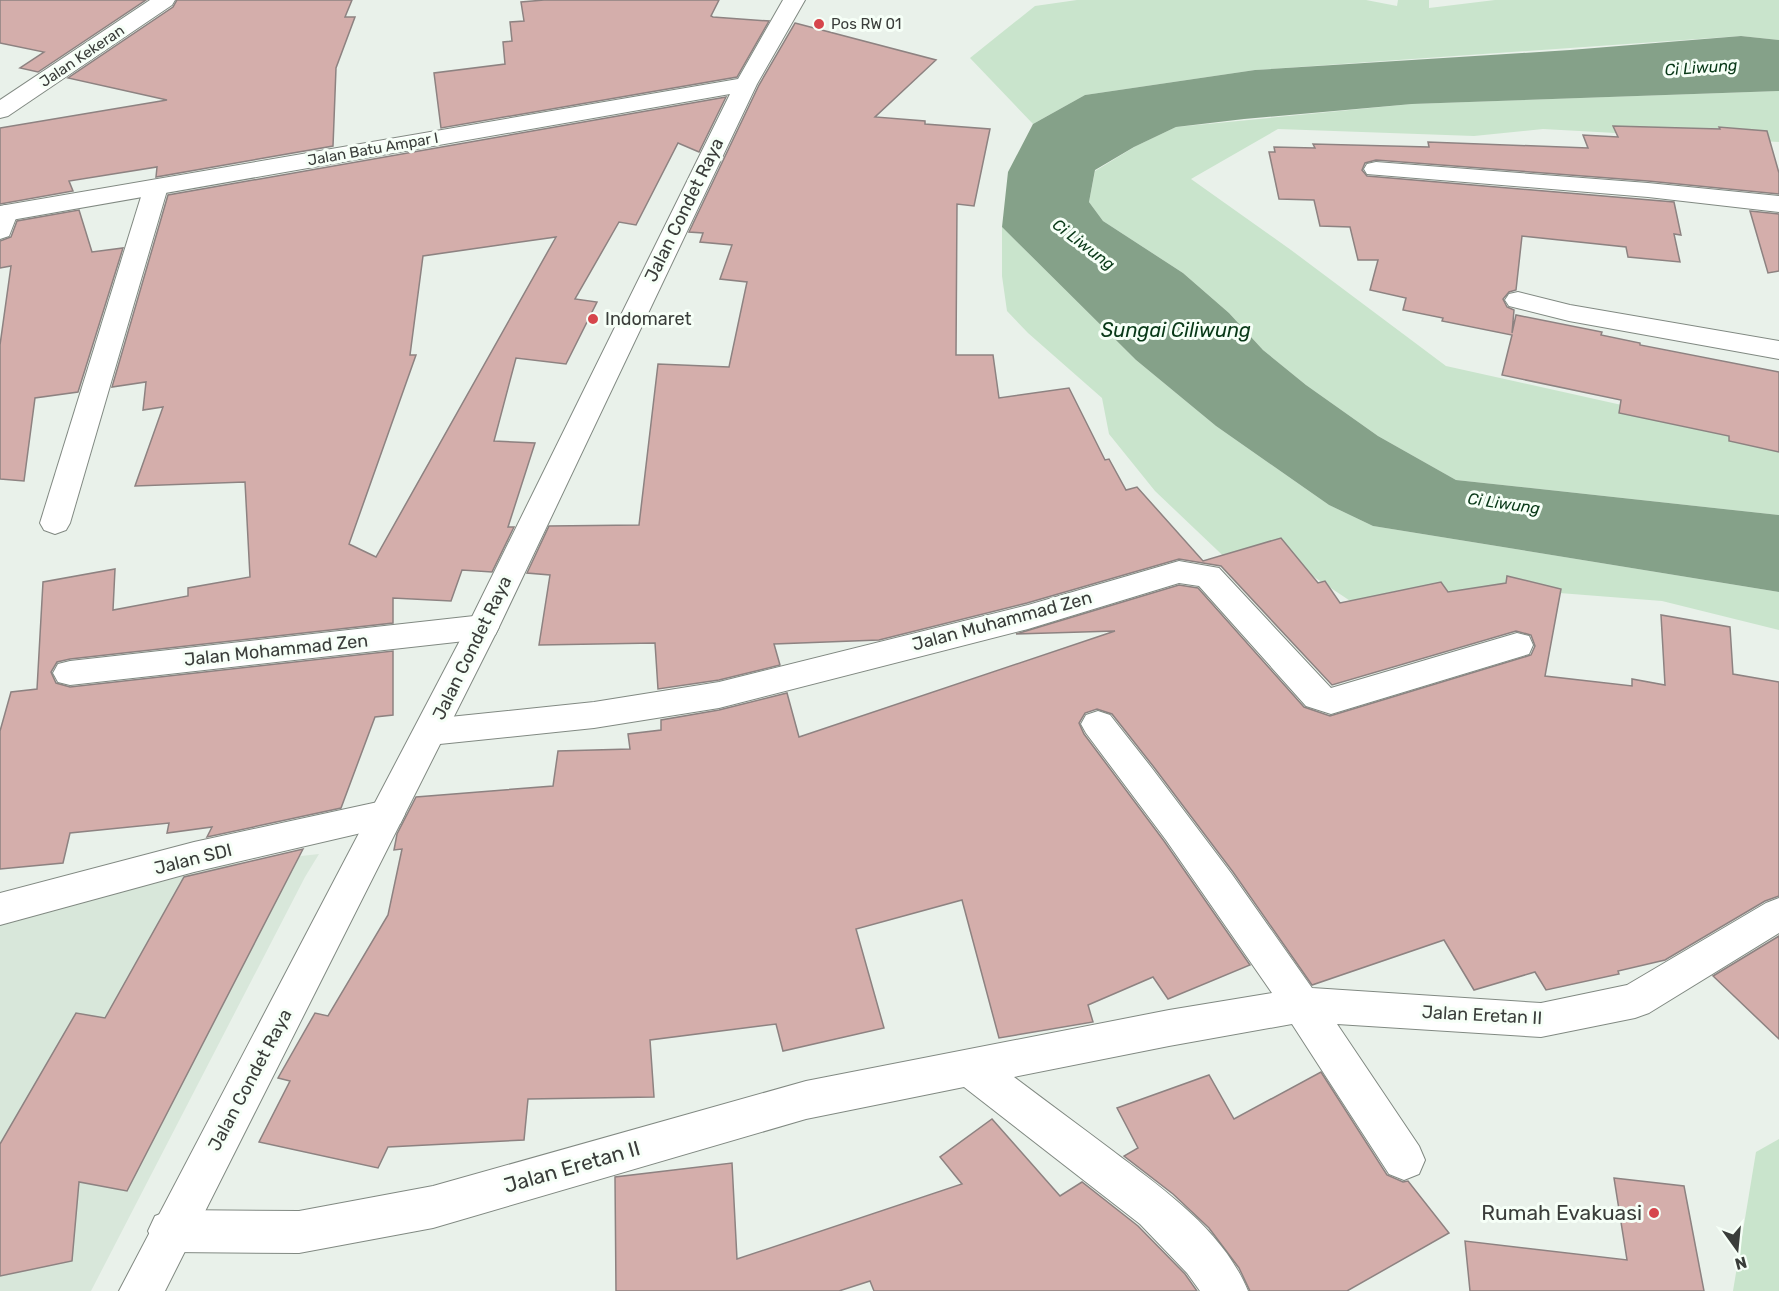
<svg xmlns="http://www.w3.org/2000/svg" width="1779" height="1291" font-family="Rubik,sans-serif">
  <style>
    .built { fill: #d8e7da }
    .green { fill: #c9e4cc }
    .water { fill: #85a189 }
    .building { fill: #d4aeab; stroke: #8d8281; stroke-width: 1.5; fill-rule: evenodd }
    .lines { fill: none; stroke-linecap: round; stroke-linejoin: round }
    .minor-casing { stroke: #818982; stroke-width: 2 }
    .tertiary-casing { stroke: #818982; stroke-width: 2 }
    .minor { fill: #fff; fill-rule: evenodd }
    .tertiary { fill: #fff; fill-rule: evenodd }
    .poi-dot { fill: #d6464c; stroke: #f6fff7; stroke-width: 2 }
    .labels { text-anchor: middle; stroke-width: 6; stroke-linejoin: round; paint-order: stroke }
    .far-poi-label { font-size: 15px; fill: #3a3d3a; stroke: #f6fff7; text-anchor: start }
    .far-street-label { font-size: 15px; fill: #3a3d3a; stroke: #f6fff7 }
    .far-water-label { font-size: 16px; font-style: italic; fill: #083817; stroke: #f6fff7 }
    .street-label { font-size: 18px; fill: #3a3d3a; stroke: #f6fff7 }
    .poi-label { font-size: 18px; fill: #3a3d3a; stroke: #f6fff7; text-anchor: start }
    .water-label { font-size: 20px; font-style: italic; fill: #083817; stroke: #f6fff7 }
    .near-street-label { font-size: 21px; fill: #3a3d3a; stroke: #f6fff7 }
    .near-poi-label { font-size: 21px; fill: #3a3d3a; stroke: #f6fff7; text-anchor: end }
  </style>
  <rect width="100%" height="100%" fill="#e9f1ea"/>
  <polygon class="built" points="319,854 305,877 91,1291 0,1291 0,923 230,864"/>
  <g class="green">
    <polygon points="1077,0 1366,0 1397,6 1398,0 1429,0 1429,8 1495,0 1779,0 1779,40 1741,36 1255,70 1085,95 1033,124 970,58 1035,6"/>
    <polygon points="1779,91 1779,142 1543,129 1474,136 1278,129 1191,179 1291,250 1446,366 1779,440 1779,515 1456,480 1378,436 1306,385 1263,350 1229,313 1183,273 1103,221 1089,202 1095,171 1136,146 1176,127 1412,104"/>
    <polygon points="1002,227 1136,360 1216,426 1329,505 1373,526 1779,592 1779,630 1662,601 1509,589 1370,614 1293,563 1237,569 1155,491 1109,434 1102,398 1028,333 1007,311 1002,276"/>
    <polygon points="1779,1139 1779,1291 1733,1291 1756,1152"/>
  </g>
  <polygon class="water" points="1741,36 1779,40 1779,91 1412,104 1244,119 1176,127 1134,147 1095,170 1089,202 1103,221 1183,273 1229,313 1263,350 1306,385 1378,436 1456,480 1779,515 1779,592 1373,526 1329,505 1216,426 1136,360 1002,227 1008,172 1033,124 1085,95 1255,70 1570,50"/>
  <g class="building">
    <polygon points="0,0 146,0 38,72 20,68 44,52 0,43"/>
    <polygon points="177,0 352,0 345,17 355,17 336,68 333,146 156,177 157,167 69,181 73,191 0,204 0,128 167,100 68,78 173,7"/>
    <polygon points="544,0 719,0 711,16 713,17 769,21 737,77 441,128 434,73 505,64 503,42 512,41 510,22 524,21 521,2"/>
    <polygon points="795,23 936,60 875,117 925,121 925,124 990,129 974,206 957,204 956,355 993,355 999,398 1069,388 1105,460 1109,459 1126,490 1137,487 1203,561 1281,538 1318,583 1325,581 1340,603 1441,582 1448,592 1506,583 1507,576 1561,589 1545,676 1632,686 1632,679 1665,685 1661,615 1730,627 1733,674 1779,682 1779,896 1765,901 1665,960 1618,971 1619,974 1546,990 1535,972 1474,990 1444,940 1312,985 1233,872 1153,766 1112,714 1097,709 1085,713 1079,723 1084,734 1164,841 1250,965 1168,999 1153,977 1088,1005 1093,1022 999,1038 962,900 856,929 884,1028 783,1051 776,1024 650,1040 654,1097 528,1099 524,1140 388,1147 378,1168 259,1142 290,1081 278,1078 315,1013 328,1016 388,915 402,849 394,850 397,834 416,797 553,786 558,751 630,749 628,734 661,730 661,720 719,710 787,693 799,737 1115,631 1016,634 1179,585 1198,588 1304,707 1330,716 1531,655 1535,646 1531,635 1516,631 1332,685 1221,566 1179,559 1027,603 879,640 774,644 780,665 719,680 658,689 655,643 539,645 550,575 527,573 549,526 639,525 658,364 729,367 747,282 720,279 732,245 700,242 703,233 689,232 759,85"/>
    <path d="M726,97L699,152L678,143L636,225L619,222L575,299L597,302L566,364L516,358L494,441L535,443L508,527H514L492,572L462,570L451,601L393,598V623L70,659L57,662L51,672L56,683L70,687L393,651V715L375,717L341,808L207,837L212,827L167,833L169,823L70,833L63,863L0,869V731L11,692L37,689L43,582L115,569L113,610L188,596V588L250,577L245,482L135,486L163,407L143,410L146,382L112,387L168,195ZM556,237L376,557L349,544L416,355H410L423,256Z"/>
    <polygon points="1613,126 1720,129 1719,127 1767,131 1779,173 1779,194 1648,181 1376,160 1365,163 1362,170 1367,176 1674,202 1681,235 1674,234 1680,262 1628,257 1626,247 1522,236 1516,290 1509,292 1503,299 1507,307 1514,310 1512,333 1516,315 1602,332 1601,335 1640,343 1640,345 1779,372 1779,452 1729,441 1729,436 1619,413 1621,400 1502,375 1512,335 1442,321 1443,318 1403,310 1406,298 1370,290 1378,260 1358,260 1350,227 1320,226 1314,200 1279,199 1269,152 1275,152 1274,147 1315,148 1313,144 1429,147 1428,142 1588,148 1583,135 1618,137"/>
    <polygon points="79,210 92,252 123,248 78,392 35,398 24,481 0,479 0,345 11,266 0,268 0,241 11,237 17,221"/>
    <polygon points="1750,211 1779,214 1779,271 1768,273"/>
    <polygon points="303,849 127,1191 79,1182 72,1261 0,1276 0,1144 76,1013 105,1018 184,877"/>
    <polygon points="1779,936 1779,1039 1713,976"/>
    <polygon points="1321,1072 1387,1175 1403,1182 1408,1181 1449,1233 1347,1291 1250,1291 1239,1268 1209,1228 1173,1194 1124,1156 1138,1148 1117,1108 1209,1075 1234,1119"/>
    <polygon points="992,1119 1060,1196 1082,1182 1138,1226 1185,1274 1197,1291 874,1291 870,1281 839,1291 616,1291 615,1177 732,1163 737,1259 962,1184 940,1157"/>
    <polygon points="1614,1178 1684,1186 1704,1291 1470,1291 1465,1241 1627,1260"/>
  </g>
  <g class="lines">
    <defs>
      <g id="minor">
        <polygon points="150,0 175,0 172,5 8,116 0,118 0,100"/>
        <polygon points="1376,162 1648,183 1779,196 1779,212 1648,197 1367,174 1364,169 1367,164"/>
        <polygon points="156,180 165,182 168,187 70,523 66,530 55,534 44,530 40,523 144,187 147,182"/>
        <polygon points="5,205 14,208 18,213 9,236 0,239 0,207"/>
        <polygon points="1518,292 1570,305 1779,341 1779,359 1569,321 1509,306 1505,300 1509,294"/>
        <polygon points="1179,561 1219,568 1331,688 1517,633 1529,636 1533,645 1529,654 1331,714 1306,706 1199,586 1179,583 1028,629 719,708 594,728 430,745 418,741 413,732 418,723 430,719 594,702 719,682 1028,605"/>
        <polygon points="483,615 495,619 499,627 495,635 483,639 70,685 58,682 53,673 58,664 70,661"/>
        <path d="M1098,711L1110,715L1151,767L1231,873L1312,988L1541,1003L1627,985L1766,903L1779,898V933L1649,1013L1635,1018L1541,1037L1337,1024L1419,1146L1425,1160L1419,1174L1404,1180L1389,1174L1292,1024L1169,1046L1014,1077C1047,1102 1080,1126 1113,1151C1163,1189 1223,1230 1248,1291H1200L1187,1273L1140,1224L964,1087L806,1119L433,1228L299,1253L170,1252L155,1246L148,1231L155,1216L170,1210L299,1211L433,1186L806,1081L1169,1010L1272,993L1166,840L1086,733L1081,724L1086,715Z"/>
        <polygon points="387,800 400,804 405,814 400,824 194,872 0,925 0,893 194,842"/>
      </g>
      <polygon id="tertiary" points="783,0 805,0 757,84 499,627 165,1291 119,1291 467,627 730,94 0,222 0,206 738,79"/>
    </defs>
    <use href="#minor" class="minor-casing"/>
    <use href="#tertiary" class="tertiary-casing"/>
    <use href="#minor" class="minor"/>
    <use href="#tertiary" class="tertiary"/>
  </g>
  <g class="poi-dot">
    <circle cx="819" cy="24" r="6"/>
    <circle cx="593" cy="319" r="6"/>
    <circle cx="1654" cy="1213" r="6"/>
  </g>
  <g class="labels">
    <g class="far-poi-label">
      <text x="831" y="29">Pos RW 01</text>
    </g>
    <g class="far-street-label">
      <text transform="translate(82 56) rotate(-34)" y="5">Jalan Kekeran</text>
      <text transform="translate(373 149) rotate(-10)" y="5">Jalan Batu Ampar I</text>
    </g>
    <g class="far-water-label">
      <text transform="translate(1701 67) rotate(-4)" y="6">Ci Liwung</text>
      <text transform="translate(1084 244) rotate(37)" y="6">Ci Liwung</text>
      <text transform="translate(1504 503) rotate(8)" y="6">Ci Liwung</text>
    </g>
    <g class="street-label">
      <text transform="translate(684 210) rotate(-64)" y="6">Jalan Condet Raya</text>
      <text transform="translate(1002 621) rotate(-15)" y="6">Jalan Muhammad Zen</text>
      <text transform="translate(472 648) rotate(-64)" y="6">Jalan Condet Raya</text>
      <text transform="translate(276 650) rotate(-6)" y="6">Jalan Mohammad Zen</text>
      <text transform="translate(193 859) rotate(-14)" y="6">Jalan SDI</text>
      <text transform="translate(1482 1015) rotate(3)" y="6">Jalan Eretan II</text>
      <text transform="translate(250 1080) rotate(-62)" y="6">Jalan Condet Raya</text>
    </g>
    <g class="poi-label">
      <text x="605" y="325">Indomaret</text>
    </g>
    <g class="water-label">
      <text x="1176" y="337">Sungai Ciliwung</text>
    </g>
    <g class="near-street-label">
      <text transform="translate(572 1167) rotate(-16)" y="7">Jalan Eretan II</text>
    </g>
    <g class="near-poi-label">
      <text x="1642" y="1220">Rumah Evakuasi</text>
    </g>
  </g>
  <g transform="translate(1737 1249) rotate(165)" stroke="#f6fff7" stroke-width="4.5" paint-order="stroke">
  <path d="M0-4.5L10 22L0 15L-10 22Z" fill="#3a3d3a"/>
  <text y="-9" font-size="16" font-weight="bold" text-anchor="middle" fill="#3a3d3a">N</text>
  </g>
</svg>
